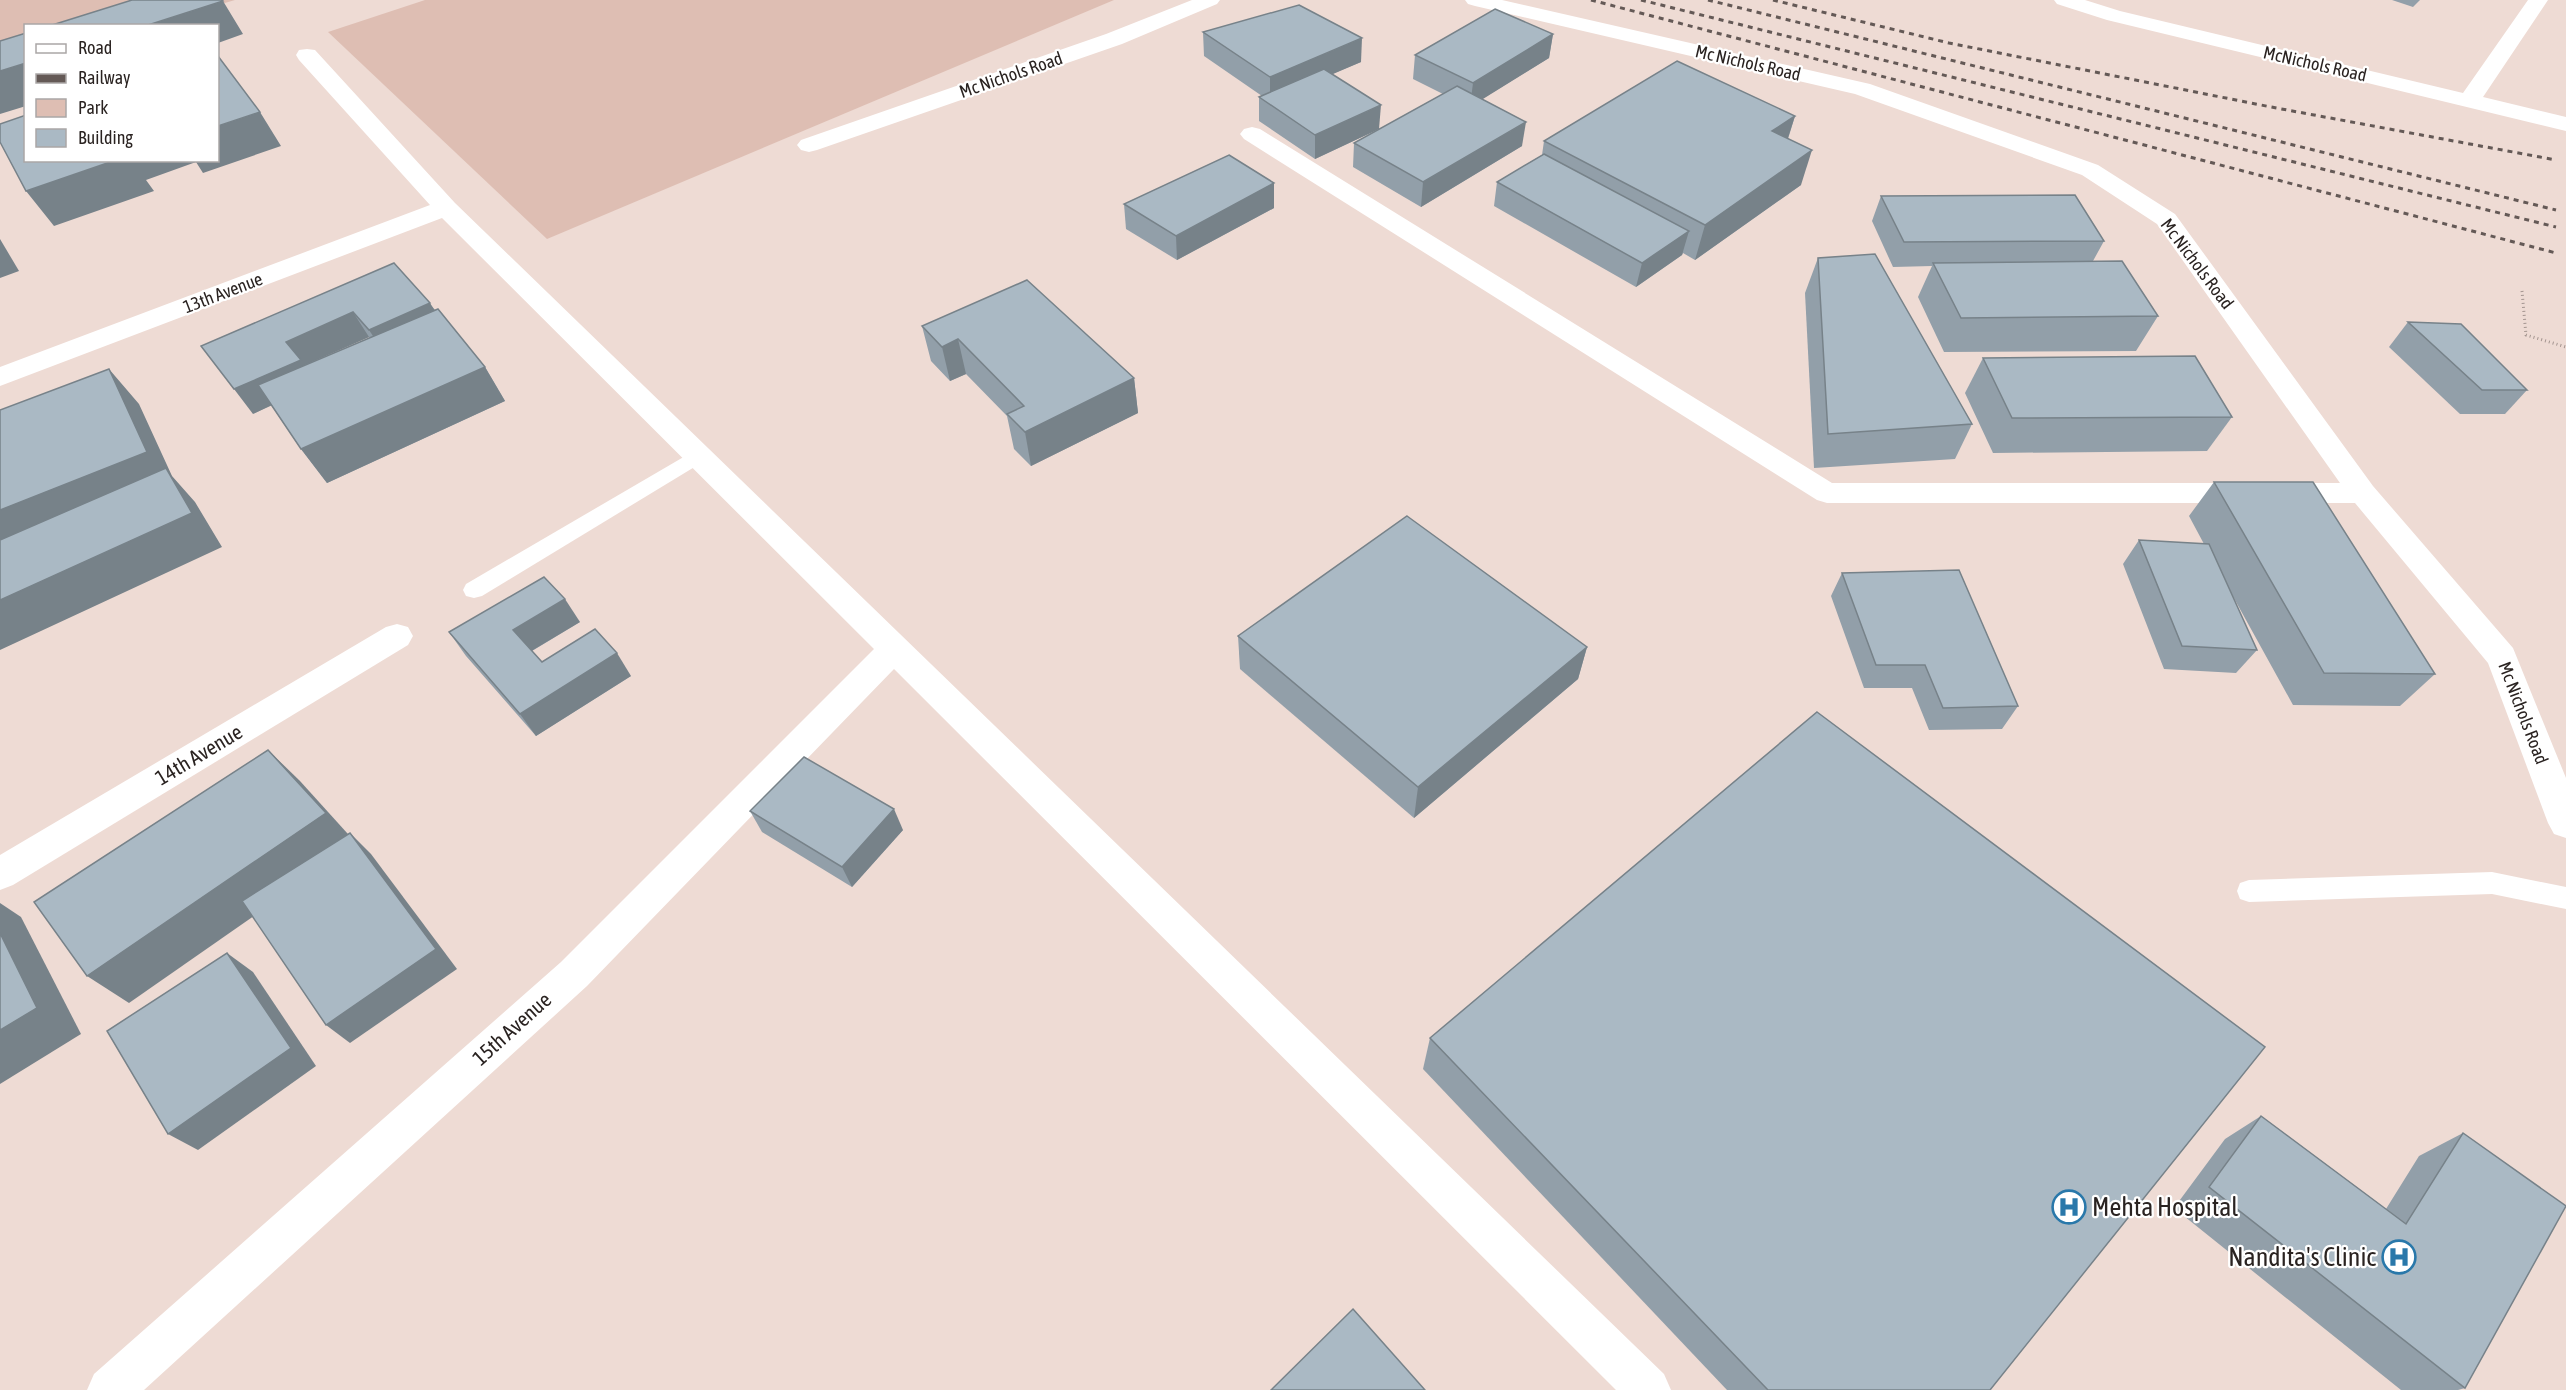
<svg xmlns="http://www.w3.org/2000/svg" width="2566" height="1390" font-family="'Asap Condensed',sans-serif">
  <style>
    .green { fill: #debeb3 }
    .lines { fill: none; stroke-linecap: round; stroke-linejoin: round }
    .path { stroke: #a49590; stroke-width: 3; stroke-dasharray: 1 3; stroke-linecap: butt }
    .lane { fill: #fff; fill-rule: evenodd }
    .street { fill: #fff; fill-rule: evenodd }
    .rail { stroke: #645956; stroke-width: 3; stroke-dasharray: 5 5; stroke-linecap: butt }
    .wall { fill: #929fa9; fill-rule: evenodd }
    .shaded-wall { fill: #778289 }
    .building { fill: #aab9c4; stroke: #778289; stroke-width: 1.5 }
    .labels { text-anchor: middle; stroke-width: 4.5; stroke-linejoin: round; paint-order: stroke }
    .far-street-label { font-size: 18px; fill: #2a2321; stroke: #fff }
    .street-label { font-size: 21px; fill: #2a2321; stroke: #fff }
    .near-poi-label { font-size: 26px; fill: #2a2321; stroke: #fff; text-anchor: start }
  </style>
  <rect width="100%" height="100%" fill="#eedbd4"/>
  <g class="green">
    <polygon points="0,0 235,0 150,25 26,26 25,62 0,70"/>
    <polygon points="425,0 1114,0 547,239 328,32"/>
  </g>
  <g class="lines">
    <polyline class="path" points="2522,291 2526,335 2566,347"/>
    <g class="lane">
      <polygon points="699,448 706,450 709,455 706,460 482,596 474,598 466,596 463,590 466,584"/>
      <polygon points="2492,872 2566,887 2566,909 2492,894 2249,902 2240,899 2237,891 2240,883 2249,880"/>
    </g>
    <g class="street">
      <polygon points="1192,0 1220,0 1217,4 1122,44 817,150 809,152 801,150 797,145 801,140 1106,34"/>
      <polygon points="1465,0 1502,0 1870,84 2098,165 2175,214 2373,486 2513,648 2566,778 2566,838 2554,834 2548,823 2488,663 2355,503 1827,503 1817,500 1244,139 1240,134 1244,129 1252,127 1260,129 1832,483 2340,483 2157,224 2082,175 1855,94 1475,6 1468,4"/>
      <polygon points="2054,0 2085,0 2120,11 2463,93 2528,0 2548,0 2483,97 2566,117 2566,131 2107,20 2057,4"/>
      <polygon points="307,49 315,50 455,203 1664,1374 1671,1390 1616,1390 894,669 587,986 144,1390 87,1390 94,1374 561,962 874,649 442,218 0,386 0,367 430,205 299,60 296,55 299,50"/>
      <polygon points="397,624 408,627 413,636 408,645 13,885 0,890 0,855 386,627"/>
    </g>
    <g class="rail">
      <polyline points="1591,0 2556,253"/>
      <polyline points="1641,0 2556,227"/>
      <polyline points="1708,0 2556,210"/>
      <polyline points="1773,0 1949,43 2271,107 2556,160"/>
    </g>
  </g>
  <g class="wall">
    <polygon points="2392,0 2420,0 2413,7"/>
    <polygon points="1203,32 1361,62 1332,74 1379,129 1315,159 1259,121 1259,97 1262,96 1204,56"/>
    <polygon points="1553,34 1549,58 1482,99 1522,146 1421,207 1353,167 1354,143 1443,94 1413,79 1415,55"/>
    <polygon points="1795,116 1788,139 1801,185 1695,260 1683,253 1682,255 1636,287 1494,206 1497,182 1542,155 1544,141"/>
    <polygon points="1274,183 1274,208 1177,260 1126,229 1124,204"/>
    <polygon points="1881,196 2104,241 2093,261 2158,316 2136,351 1944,352 1918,297 1932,266 1893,267 1872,221"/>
    <polygon points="1818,258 1972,424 1955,459 1814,468 1805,293"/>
    <path d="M394,263L485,367L505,401L327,483L301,449L271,405L253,414ZM369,337L370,338L305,365Z"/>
    <polygon points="2408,322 2527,390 2505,414 2460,414 2389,347"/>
    <polygon points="922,326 1134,378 1138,413 1031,466 1014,449 1007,416 966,374 950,381 931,361"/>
    <polygon points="1983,358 2232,417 2207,451 1993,453 1965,393"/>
    <polygon points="2214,482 2435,674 2400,706 2293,705 2230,591 2257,650 2236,673 2164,669 2123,564 2139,540 2204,544 2189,516"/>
    <polygon points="1842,573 2018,706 2002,729 1929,730 1912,688 1864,688 1831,596"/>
    <polygon points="580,622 532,651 542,662 631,676 536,736 466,656 449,632"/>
    <polygon points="1238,636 1587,647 1578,679 1414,818 1240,669"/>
    <polygon points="750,811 903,830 852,887 762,832"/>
    <polygon points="1430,1038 1990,1390 1727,1390 1423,1069"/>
    <polygon points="2261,1116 2386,1209 2419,1156 2463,1133 2465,1388 2458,1390 2401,1390 2174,1208 2225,1139"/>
  </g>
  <g class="shaded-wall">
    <polygon points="223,1 243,34 218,43 218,26 145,26"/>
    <polygon points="1553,34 1549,58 1470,107 1473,83"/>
    <polygon points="1362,38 1361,62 1270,101 1270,77"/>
    <polygon points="26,63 26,106 0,114 0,71"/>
    <polygon points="1381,105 1379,129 1315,159 1315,135"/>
    <polygon points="260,112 281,146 203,173 196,162 146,180 154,191 54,226 26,191 116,160 218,160 218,126"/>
    <polygon points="1795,116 1784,150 1772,131"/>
    <polygon points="1526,122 1522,146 1421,207 1423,182"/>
    <polygon points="1812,150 1801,185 1695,260 1705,225"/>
    <polygon points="1274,183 1274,208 1177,260 1176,236"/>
    <polygon points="1689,231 1682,255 1636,287 1642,263"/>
    <polygon points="0,239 19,271 0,278"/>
    <polygon points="430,303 445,327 385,354 369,330"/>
    <polygon points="353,312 369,337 305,365 318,384 253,414 234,389 286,342"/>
    <polygon points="958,339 966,374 950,381 942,347"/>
    <polygon points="485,367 505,401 327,483 301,449"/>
    <polygon points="109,369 139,404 172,476 195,502 222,547 0,650 0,510"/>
    <polygon points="1134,378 1138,413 1031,466 1025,432"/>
    <polygon points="565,599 580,622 528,653 513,630"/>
    <polygon points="1587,647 1578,679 1414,818 1418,787"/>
    <polygon points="617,653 631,676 536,736 520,714"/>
    <polygon points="268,750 300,781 357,844 129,1003 87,976"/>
    <polygon points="894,809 903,830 852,887 842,867"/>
    <polygon points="350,833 371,854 457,969 350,1043 326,1025"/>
    <polygon points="0,903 21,917 81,1034 0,1084"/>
    <polygon points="227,953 253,972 316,1066 198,1150 168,1134"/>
  </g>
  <g class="building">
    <polygon points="132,0 222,0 223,1 145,26 49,26"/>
    <polygon points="1299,5 1362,38 1270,77 1203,32"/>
    <polygon points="1495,9 1553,34 1473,83 1415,55"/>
    <polygon points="26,33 26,63 0,71 0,41"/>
    <polygon points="218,56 260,112 218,126"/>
    <polygon points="1677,61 1795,116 1772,131 1812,150 1705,225 1544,141"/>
    <polygon points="1324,69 1381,105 1315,135 1259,97"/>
    <polygon points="1457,86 1526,122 1423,182 1354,143"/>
    <polygon points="26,115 26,160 116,160 26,191 0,142 0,124"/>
    <polygon points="1544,154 1689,231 1642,263 1497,182"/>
    <polygon points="1229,155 1274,183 1176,236 1124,204"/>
    <polygon points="2075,195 2104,241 1904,242 1881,196"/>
    <polygon points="1875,254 1972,424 1828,434 1818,258"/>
    <polygon points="2122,261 2158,316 1961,318 1933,263"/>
    <polygon points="394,263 430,303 369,330 353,312 286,342 301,360 234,389 201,346"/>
    <polygon points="1027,280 1134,378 1025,432 1007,414 1024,406 958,339 942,347 922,326"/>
    <polygon points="438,309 485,367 301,449 258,385"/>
    <polygon points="2408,322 2461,324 2527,390 2482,390"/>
    <polygon points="2195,356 2232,417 2012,418 1983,358"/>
    <polygon points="109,369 147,452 0,510 0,410"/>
    <polygon points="166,468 192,513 0,600 0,540"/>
    <polygon points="2214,482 2313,482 2435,674 2324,673"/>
    <polygon points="1407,516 1587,647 1418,787 1238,636"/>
    <polygon points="2139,540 2209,544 2257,650 2182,646"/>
    <polygon points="1959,570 2018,706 1943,708 1925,665 1876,665 1842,573"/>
    <polygon points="544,577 565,599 513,630 542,662 595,629 617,653 520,714 449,632"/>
    <polygon points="1817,712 2265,1047 1990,1390 1768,1390 1430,1038"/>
    <polygon points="268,750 326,813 87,976 34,902"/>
    <polygon points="804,757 894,809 842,867 750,811"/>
    <polygon points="350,833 436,949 326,1025 242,901"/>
    <polygon points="0,933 37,1008 0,1030"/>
    <polygon points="227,953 291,1048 168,1134 107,1031"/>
    <polygon points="2261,1116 2406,1224 2463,1133 2566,1206 2465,1388 2209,1187"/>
    <polygon points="1353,1309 1425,1390 1271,1390"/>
  </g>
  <defs>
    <symbol id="hospital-ring" viewBox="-11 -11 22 22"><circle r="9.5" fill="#fff" stroke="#2978aa" stroke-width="1.5"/><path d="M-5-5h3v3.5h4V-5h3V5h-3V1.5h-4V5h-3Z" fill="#2978aa"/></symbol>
  </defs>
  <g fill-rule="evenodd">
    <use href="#hospital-ring" x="2050" y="1188" width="38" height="38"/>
    <use href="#hospital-ring" x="2380" y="1238" width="38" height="38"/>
  </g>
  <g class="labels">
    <g class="far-street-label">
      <text transform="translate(1748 63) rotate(13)" y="6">Mc Nichols Road</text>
      <text transform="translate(2315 64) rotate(13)" y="6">McNichols Road</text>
      <text transform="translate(1011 75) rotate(-19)" y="6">Mc Nichols Road</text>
      <text transform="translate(2197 264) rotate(53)" y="6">Mc Nichols Road</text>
      <text transform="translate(223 293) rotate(-21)" y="6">13th Avenue</text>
      <text transform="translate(2523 713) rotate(69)" y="6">Mc Nichols Road</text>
    </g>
    <g class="street-label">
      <text transform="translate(199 755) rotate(-31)" y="7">14th Avenue</text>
      <text transform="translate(512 1029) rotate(-42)" y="7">15th Avenue</text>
    </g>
    <g class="near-poi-label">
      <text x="2092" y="1216">Mehta Hospital</text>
      <text x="2376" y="1266" text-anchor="end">Nandita's Clinic</text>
    </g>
  </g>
  <rect x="24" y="24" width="195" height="138" fill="#ffffff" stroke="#aaa7a6" stroke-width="1.5"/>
  <rect x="36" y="44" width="30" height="9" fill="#ffffff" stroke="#aaa7a6" stroke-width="1.5"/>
  <text x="78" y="54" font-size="18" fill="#2a2321">Road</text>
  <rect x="36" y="74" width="30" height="9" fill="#645956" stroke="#aaa7a6" stroke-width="1.5"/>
  <text x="78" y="84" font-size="18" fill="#2a2321">Railway</text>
  <rect x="36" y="99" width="30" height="18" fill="#debeb3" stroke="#aaa7a6" stroke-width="1.5"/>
  <text x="78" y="114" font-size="18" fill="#2a2321">Park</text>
  <rect x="36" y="129" width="30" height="18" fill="#aab9c4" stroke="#aaa7a6" stroke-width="1.5"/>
  <text x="78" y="144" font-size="18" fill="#2a2321">Building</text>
</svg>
